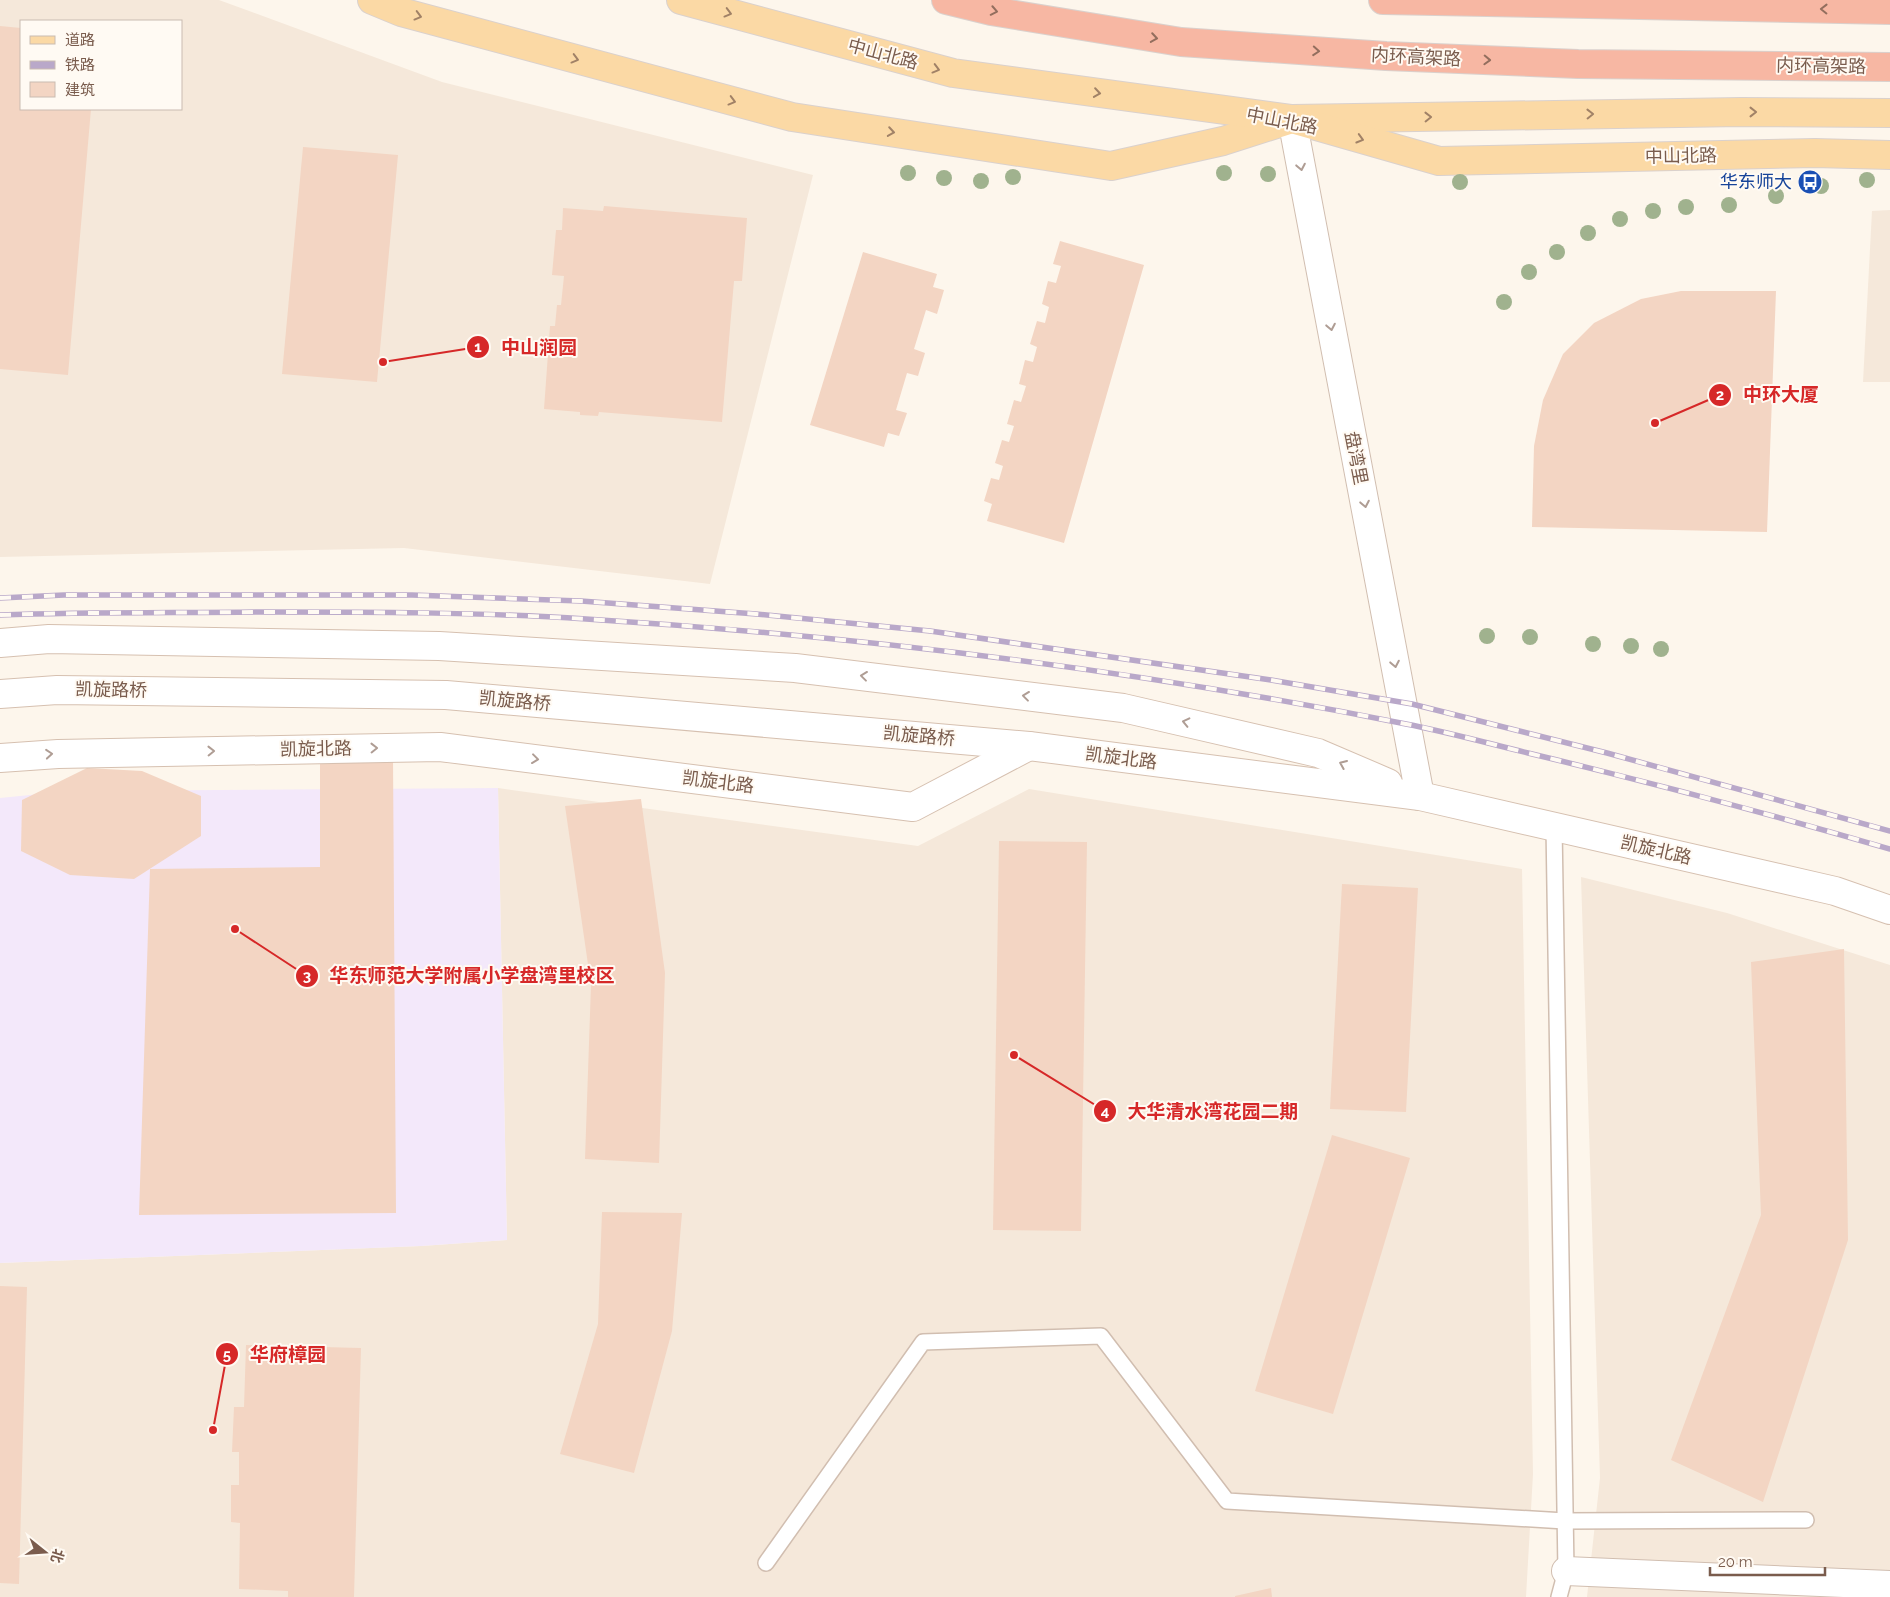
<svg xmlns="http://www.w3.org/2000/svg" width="1890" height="1597" font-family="Raleway,'Noto Sans SC',sans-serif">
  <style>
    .residential { fill: #f5e8da; fill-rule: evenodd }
    .education { fill: #f3e8fa }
    .building { fill: #f3d5c3 }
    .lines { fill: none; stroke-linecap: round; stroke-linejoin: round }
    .lane-casing { stroke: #d1beb0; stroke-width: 18 }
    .street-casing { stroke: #d1beb0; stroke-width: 30 }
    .secondary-casing { stroke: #d6c0b0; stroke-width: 30 }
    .primary-casing { stroke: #dad1cd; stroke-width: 30 }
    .highway-casing { stroke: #dad1cd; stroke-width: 30 }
    .lane { stroke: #fff; stroke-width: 15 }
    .street { stroke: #fff; stroke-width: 28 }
    .secondary { stroke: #fff; stroke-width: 28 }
    .primary { stroke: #fbd9a5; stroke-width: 28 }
    .highway { stroke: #f7b7a3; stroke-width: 28 }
    .rail-casing { stroke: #b9a8c9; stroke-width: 5.5 }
    .rail { stroke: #fffaf3; stroke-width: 4; stroke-dasharray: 11; stroke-linecap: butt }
    .tree { fill: #a0b28e }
    .oneway { stroke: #936e5e }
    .oneway2 { stroke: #a18267 }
    .oneway3 { stroke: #af9d94 }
    .labels { text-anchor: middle; stroke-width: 4; stroke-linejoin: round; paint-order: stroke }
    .street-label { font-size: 18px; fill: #7a5c4d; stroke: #fffaf3 }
    .transit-label { font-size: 18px; fill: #164399; stroke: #fffaf3; text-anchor: end }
    .leader { fill: none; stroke: #d62828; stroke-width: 2 }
    .callout-dot { fill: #d62828; stroke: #fffaf3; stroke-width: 2 }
    .mark-label { font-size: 15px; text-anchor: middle; font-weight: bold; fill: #fff }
    .callout-label { font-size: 19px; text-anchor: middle; font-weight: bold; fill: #d62828; stroke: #fffaf3; stroke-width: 4; stroke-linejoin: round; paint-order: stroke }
  </style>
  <rect width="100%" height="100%" fill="#fdf6ec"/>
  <g class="residential">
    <path d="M0,0H219L442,82L813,175L710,584L404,548L0,557ZM21,21H181V109H21Z"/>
    <polygon points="1890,210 1890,382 1863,382 1872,211"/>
    <polygon points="498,788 918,846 1029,789 1522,869 1533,1474 1526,1597 0,1597 0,1263 421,1246 507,1240"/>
    <polygon points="1581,877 1727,913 1890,965 1890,1597 1587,1597 1600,1478"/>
  </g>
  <polygon class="education" points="498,788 507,1240 421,1246 0,1263 0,798 70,791"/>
  <g class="building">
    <polygon points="0,26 21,28 21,109 91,109 68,375 0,369"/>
    <polygon points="303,147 398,155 377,382 282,374"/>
    <polygon points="604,206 747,218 742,281 734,281 722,422 599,412 598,416 580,415 580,412 544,409 550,326 555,326 557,305 561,305 564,276 552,275 556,230 562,230 563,208 603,211"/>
    <polygon points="1060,241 1144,265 1064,543 987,521 992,504 984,501 991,478 999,480 1003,466 995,463 1002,440 1009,442 1014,426 1007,424 1014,400 1021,402 1026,386 1019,384 1025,360 1033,362 1037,347 1030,344 1037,321 1045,323 1049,307 1042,304 1048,281 1056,283 1061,266 1053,264"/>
    <polygon points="863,252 937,274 933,287 944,290 937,314 926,310 914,349 925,353 918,376 907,373 896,410 907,413 899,436 888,433 884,447 810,425"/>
    <polygon points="1681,291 1776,291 1767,532 1532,527 1534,446 1543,400 1563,354 1594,323 1641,299"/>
    <polygon points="393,757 396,1213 139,1215 150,869 320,867 320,758"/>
    <polygon points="87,768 142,771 201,796 201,836 134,879 70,875 21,851 22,800"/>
    <polygon points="641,799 665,973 659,1163 585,1159 591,985 565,806"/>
    <polygon points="999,841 1087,842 1081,1231 993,1230"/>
    <polygon points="1342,884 1418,888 1406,1112 1330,1109"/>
    <polygon points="1844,949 1848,1240 1763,1502 1671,1460 1761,1215 1751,962"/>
    <polygon points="1332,1135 1410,1158 1333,1414 1255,1391"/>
    <polygon points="602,1212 682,1213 672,1331 634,1473 560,1454 598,1324"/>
    <polygon points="0,1286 27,1287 19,1584 0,1583"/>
    <polygon points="246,1345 361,1348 354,1597 288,1597 288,1591 239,1589 240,1523 231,1522 231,1485 239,1485 239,1452 232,1452 234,1407 244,1407"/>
    <polygon points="1271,1588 1272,1597 1235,1597 1235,1596"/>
  </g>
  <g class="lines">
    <defs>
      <g id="lane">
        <polyline points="1554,826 1566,1571 1559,1597"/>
        <polyline points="766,1563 923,1342 1101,1336 1227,1501 1565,1521 1806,1520"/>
      </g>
      <g id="street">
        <polyline points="1292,119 1420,796"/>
        <polyline points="1566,1571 1890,1585"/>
      </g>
      <g id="secondary">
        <polyline points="0,643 49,639 439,646 795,668 1123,708 1318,753 1388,783"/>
        <polyline points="0,694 57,690 446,695 1029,746 1420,796 1835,891 1890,910"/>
        <polyline points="0,758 58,754 440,747 913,807 1029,746"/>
      </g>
      <g id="primary">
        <polyline points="372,0 401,12 792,117 1111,166 1223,141 1292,119 1741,112 1890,113"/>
        <polyline points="681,0 953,73 1292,119 1439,161 1815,153 1890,155"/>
      </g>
      <g id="highway">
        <polyline points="946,0 991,11 1181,42 1386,56 1578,64 1890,67"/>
        <polyline points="1383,0 1890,10"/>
      </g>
    </defs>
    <use href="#lane" class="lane-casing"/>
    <use href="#street" class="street-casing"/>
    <use href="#secondary" class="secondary-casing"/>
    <use href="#primary" class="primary-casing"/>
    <use href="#highway" class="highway-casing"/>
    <use href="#lane" class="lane"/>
    <use href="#street" class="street"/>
    <use href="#secondary" class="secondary"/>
    <use href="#primary" class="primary"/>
    <use href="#highway" class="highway"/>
    <defs>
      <g id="rail">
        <polyline points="0,598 64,595 412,595 581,601 756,614 930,631 1271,680 1412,704 1607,753 1890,831"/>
        <path d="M0,615C87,612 173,613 260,612C369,612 478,612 586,619C861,636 1136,670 1406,724C1447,732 1487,743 1528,753C1649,782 1770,814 1890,849"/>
      </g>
    </defs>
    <use href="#rail" class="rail-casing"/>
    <use href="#rail" class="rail"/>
  </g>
  <g class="tree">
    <circle cx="908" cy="173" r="8"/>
    <circle cx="1224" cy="173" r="8"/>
    <circle cx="1268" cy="174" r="8"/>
    <circle cx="1013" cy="177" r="8"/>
    <circle cx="944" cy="178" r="8"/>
    <circle cx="1867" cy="180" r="8"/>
    <circle cx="981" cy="181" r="8"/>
    <circle cx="1460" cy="182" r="8"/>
    <circle cx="1821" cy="186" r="8"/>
    <circle cx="1776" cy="196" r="8"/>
    <circle cx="1729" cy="205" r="8"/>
    <circle cx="1686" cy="207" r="8"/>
    <circle cx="1653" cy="211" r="8"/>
    <circle cx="1620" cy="219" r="8"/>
    <circle cx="1588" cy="233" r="8"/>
    <circle cx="1557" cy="252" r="8"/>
    <circle cx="1529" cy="272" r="8"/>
    <circle cx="1504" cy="302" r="8"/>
    <circle cx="1487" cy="636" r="8"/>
    <circle cx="1530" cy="637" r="8"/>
    <circle cx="1593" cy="644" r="8"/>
    <circle cx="1631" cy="646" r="8"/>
    <circle cx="1661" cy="649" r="8"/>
  </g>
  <defs><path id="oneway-chevron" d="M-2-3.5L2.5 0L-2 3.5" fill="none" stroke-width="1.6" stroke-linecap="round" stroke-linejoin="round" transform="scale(1.25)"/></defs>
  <g class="oneway">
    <use href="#oneway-chevron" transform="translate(1824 9) rotate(-179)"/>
    <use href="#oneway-chevron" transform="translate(994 11) rotate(11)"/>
    <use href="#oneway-chevron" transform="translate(1154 38) rotate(9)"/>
    <use href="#oneway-chevron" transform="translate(1316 51) rotate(4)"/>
    <use href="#oneway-chevron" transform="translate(1487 60) rotate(2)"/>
  </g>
  <g class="oneway2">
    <use href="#oneway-chevron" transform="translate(728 13) rotate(15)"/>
    <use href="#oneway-chevron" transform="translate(418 16) rotate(15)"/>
    <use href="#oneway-chevron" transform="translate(575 59) rotate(15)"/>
    <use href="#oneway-chevron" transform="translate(936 69) rotate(15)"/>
    <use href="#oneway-chevron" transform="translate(1097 93) rotate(8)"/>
    <use href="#oneway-chevron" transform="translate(732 101) rotate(15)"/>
    <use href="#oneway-chevron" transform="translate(1753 112)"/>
    <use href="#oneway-chevron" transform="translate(1590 114) rotate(-1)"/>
    <use href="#oneway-chevron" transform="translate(1428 117) rotate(-1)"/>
    <use href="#oneway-chevron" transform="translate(891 132) rotate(9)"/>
    <use href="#oneway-chevron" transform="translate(1360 139) rotate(16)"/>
  </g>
  <g class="oneway3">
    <use href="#oneway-chevron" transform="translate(1301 167) rotate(79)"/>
    <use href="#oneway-chevron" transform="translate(1331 327) rotate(79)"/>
    <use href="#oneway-chevron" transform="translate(1365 504) rotate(79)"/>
    <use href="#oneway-chevron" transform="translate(1395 664) rotate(79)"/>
    <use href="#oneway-chevron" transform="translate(864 676) rotate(-173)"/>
    <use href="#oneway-chevron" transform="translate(1026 696) rotate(-173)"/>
    <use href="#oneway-chevron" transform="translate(1186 722) rotate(-167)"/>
    <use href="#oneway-chevron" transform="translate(374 748) rotate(-1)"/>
    <use href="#oneway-chevron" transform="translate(211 751) rotate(-1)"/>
    <use href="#oneway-chevron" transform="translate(49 754) rotate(-5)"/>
    <use href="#oneway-chevron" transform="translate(535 759) rotate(7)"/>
    <use href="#oneway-chevron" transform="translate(1343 764) rotate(-157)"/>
  </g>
  <defs>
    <symbol id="bus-disc" viewBox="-11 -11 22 22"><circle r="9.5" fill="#1a4fb4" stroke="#fffaf3"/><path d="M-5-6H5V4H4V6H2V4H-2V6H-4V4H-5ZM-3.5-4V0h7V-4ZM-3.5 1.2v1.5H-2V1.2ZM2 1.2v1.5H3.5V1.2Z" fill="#fff"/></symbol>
  </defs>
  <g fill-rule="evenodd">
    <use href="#bus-disc" x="1796" y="168" width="28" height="28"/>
  </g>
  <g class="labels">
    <g class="street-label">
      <text transform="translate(883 54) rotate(15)" y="6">中山北路</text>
      <text transform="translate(1416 57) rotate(3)" y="6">内环高架路</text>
      <text transform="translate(1821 66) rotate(1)" y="6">内环高架路</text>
      <text transform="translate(1282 121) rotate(11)" y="6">中山北路</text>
      <text transform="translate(1681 156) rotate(-1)" y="6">中山北路</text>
      <text transform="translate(1356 458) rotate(79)" y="6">盘湾里</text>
      <text transform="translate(111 690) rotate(1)" y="6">凯旋路桥</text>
      <text transform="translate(515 701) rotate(5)" y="6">凯旋路桥</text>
      <text transform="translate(919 736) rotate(5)" y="6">凯旋路桥</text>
      <text transform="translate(316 749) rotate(-1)" y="6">凯旋北路</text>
      <text transform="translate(1121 758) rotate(7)" y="6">凯旋北路</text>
      <text transform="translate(718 782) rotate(7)" y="6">凯旋北路</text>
      <text transform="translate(1656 850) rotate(13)" y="6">凯旋北路</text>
    </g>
    <g class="transit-label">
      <text x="1792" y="188">华东师大</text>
    </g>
  </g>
  <path class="leader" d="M383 362L478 347M1655 423L1720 395M235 929L307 976M1014 1055L1105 1111M213 1430L227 1354"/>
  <g class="callout-dot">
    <circle cx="383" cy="362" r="5"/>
    <circle cx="1655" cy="423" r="5"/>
    <circle cx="235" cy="929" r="5"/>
    <circle cx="1014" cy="1055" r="5"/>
    <circle cx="213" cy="1430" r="5"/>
    <circle cx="478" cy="347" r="12"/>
    <circle cx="1720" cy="395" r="12"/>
    <circle cx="307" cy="976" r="12"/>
    <circle cx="1105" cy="1111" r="12"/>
    <circle cx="227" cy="1354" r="12"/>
  </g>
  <g class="mark-label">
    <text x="478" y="352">1</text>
    <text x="1720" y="400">2</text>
    <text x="307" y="981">3</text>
    <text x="1105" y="1116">4</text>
    <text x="227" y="1360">5</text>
  </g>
  <g class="callout-label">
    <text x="539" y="354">中山润园</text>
    <text x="1781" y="401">中环大厦</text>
    <text x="472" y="982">华东师范大学附属小学盘湾里校区</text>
    <text x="1213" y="1118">大华清水湾花园二期</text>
    <text x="288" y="1361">华府樟园</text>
  </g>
  <rect x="20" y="20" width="162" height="90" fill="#fffaf3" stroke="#cabbb1"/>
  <rect x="30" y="36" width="25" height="8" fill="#fbd9a5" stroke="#cabbb1"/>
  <text x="65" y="45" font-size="15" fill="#7a5c4d">道路</text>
  <rect x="30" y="61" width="25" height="8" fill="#b9a8c9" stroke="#cabbb1"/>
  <text x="65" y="70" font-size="15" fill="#7a5c4d">铁路</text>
  <rect x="30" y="82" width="25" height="15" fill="#f3d5c3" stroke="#cabbb1"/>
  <text x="65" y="95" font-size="15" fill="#7a5c4d">建筑</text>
  <g transform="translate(45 1552) rotate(107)" stroke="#fffaf3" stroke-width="4" paint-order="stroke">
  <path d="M0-4L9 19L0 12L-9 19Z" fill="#7a5c4d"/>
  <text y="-8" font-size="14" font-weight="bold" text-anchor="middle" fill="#7a5c4d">北</text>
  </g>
  <path d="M1710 1567v8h115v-8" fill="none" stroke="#7a5c4d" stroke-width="2.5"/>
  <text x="1718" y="1567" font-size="15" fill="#7a5c4d" stroke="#fffaf3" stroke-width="4" paint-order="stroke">20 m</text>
</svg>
